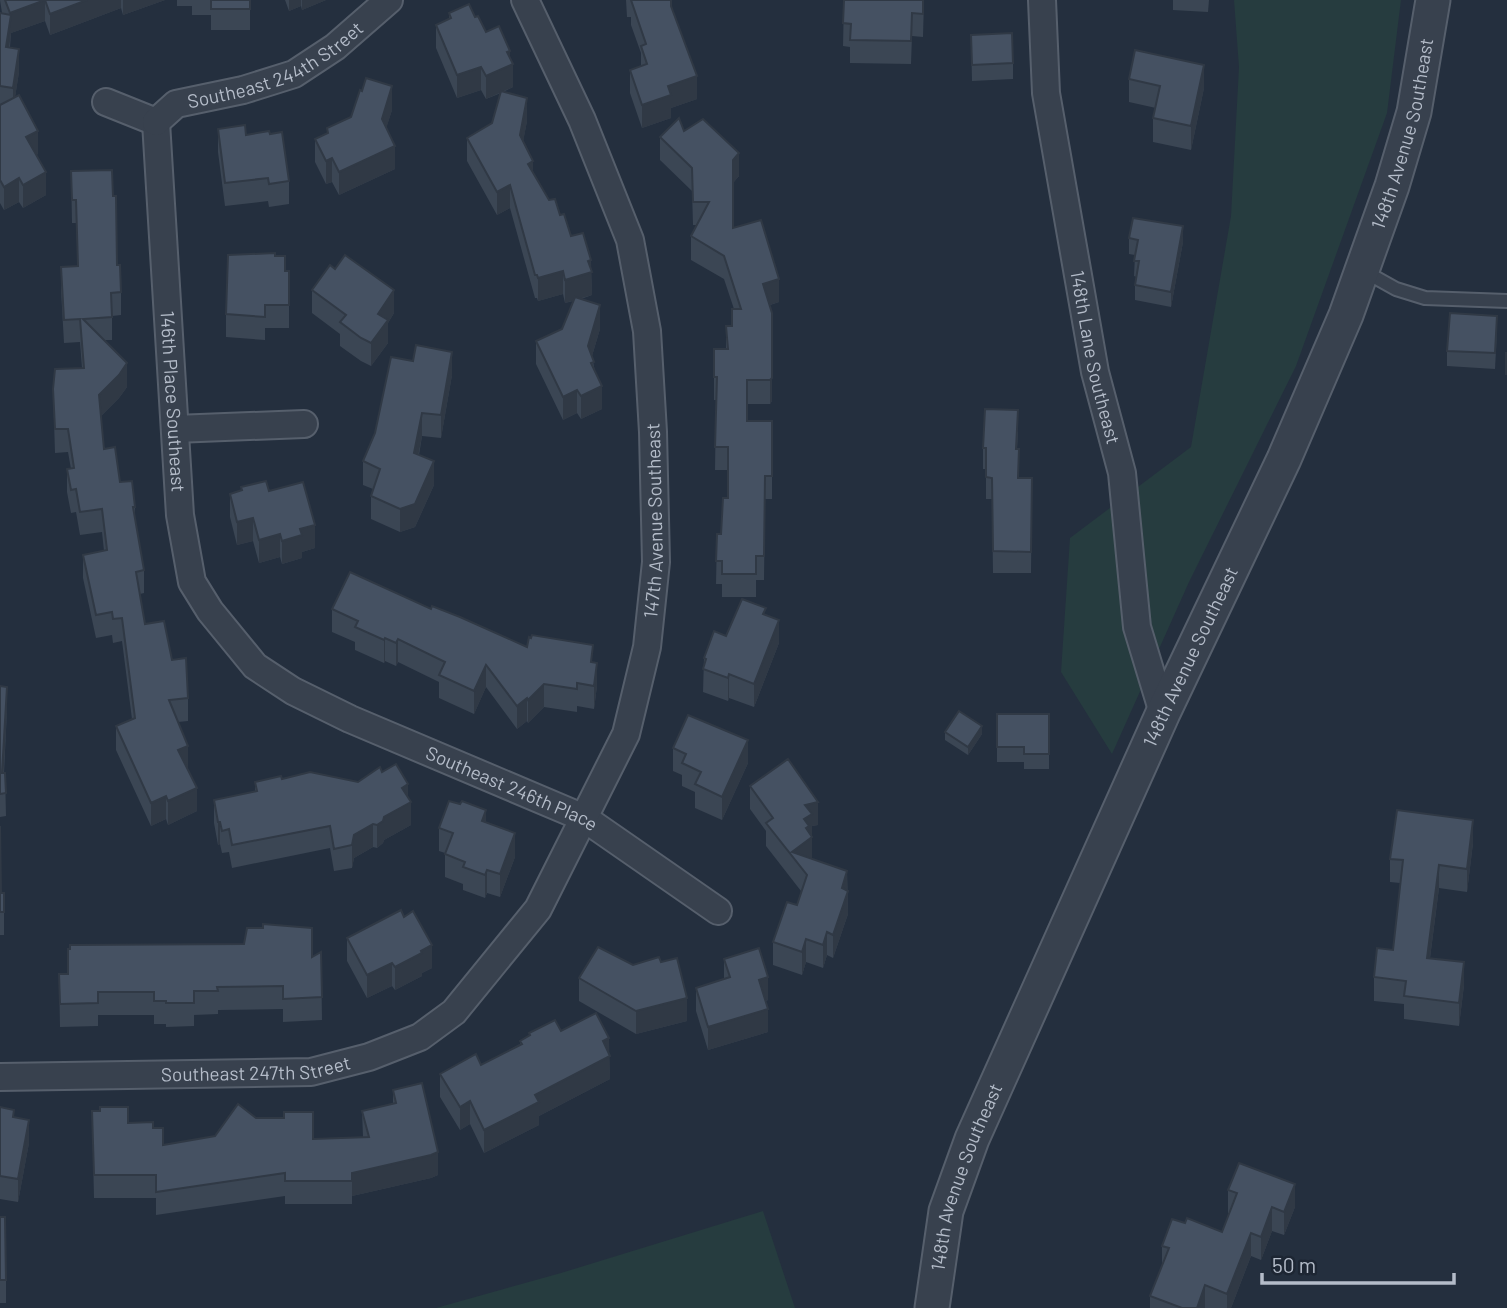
<svg xmlns="http://www.w3.org/2000/svg" width="1507" height="1308" font-family="Barlow,sans-serif">
  <style>
    .green { fill: #263c3f }
    .lines { fill: none; stroke-linecap: round; stroke-linejoin: round }
    .service-casing { stroke: #565f6c; stroke-width: 16 }
    .minor-casing { stroke: #565f6c; stroke-width: 30 }
    .tertiary-casing { stroke: #565f6c; stroke-width: 37 }
    .service { stroke: #38414e; stroke-width: 12 }
    .minor { stroke: #38414e; stroke-width: 26 }
    .tertiary { stroke: #38414e; stroke-width: 33 }
    .wall { fill: #3b4654 }
    .shaded-wall { fill: #303945 }
    .building { fill: #455162; stroke: #303945; stroke-width: 2 }
    .labels { text-anchor: middle; stroke-width: 6; stroke-linejoin: round; paint-order: stroke }
    .street-label { font-size: 19px; fill: #b4bcc9; stroke: #1d2633 }
  </style>
  <rect width="100%" height="100%" fill="#242f3e"/>
  <g class="green">
    <polygon points="1234,0 1401,0 1387,113 1296,366 1189,582 1112,754 1061,672 1070,538 1191,447 1231,216 1239,67"/>
    <polygon points="763,1211 795,1308 436,1308 561,1273"/>
  </g>
  <g class="lines">
    <defs>
      <polyline id="service" points="1362,270 1396,289 1425,298 1507,301"/>
      <g id="minor">
        <path id="s1" d="M1042,0L1046,93L1095,372L1122,473L1137,627L1163,713"/>
        <polyline points="106,102 156,122"/>
        <path id="s2" d="M156,122L180,515L192,582L210,611L255,666L293,691L350,719L584,818L718,911"/>
        <path id="s3" d="M156,122L176,104L243,90L294,74L335,47L389,0"/>
        <polyline points="175,429 304,424"/>
        <path id="s4" d="M0,1077L311,1072L369,1057L420,1037L454,1012L538,909L626,734L647,647L656,562L653,432L647,331L630,240L582,120L525,0"/>
      </g>
      <g id="tertiary">
        <path id="s5" d="M932,1308L946,1211L972,1139L1163,713L1284,459L1346,315L1392,186L1414,112L1433,0"/>
      </g>
    </defs>
    <use href="#service" class="service-casing"/>
    <use href="#minor" class="minor-casing"/>
    <use href="#tertiary" class="tertiary-casing"/>
    <use href="#service" class="service"/>
    <use href="#minor" class="minor"/>
    <use href="#tertiary" class="tertiary"/>
  </g>
  <g class="wall">
    <polygon points="0,0 165,0 123,15 121,8 50,35 45,21 11,33 10,47 19,72 15,97 38,154 36,155 46,195 23,208 19,202 4,210 0,203 0,13 2,13"/>
    <polygon points="177,0 250,0 250,30 211,30 211,15 192,15 192,6 177,6"/>
    <polygon points="285,0 326,0 302,10 301,6 289,11"/>
    <polygon points="626,0 671,0 671,6 697,99 671,108 671,118 642,128 630,93 630,70 641,66 641,53 631,25 631,17 627,17"/>
    <polygon points="844,0 924,0 923,37 912,36 911,64 850,63 850,47 843,46"/>
    <polygon points="1173,0 1209,0 1208,12 1173,10"/>
    <polygon points="449,13 475,17 486,32 510,58 513,87 503,92 527,121 523,141 533,173 549,200 560,215 571,236 591,269 592,295 581,299 600,329 592,356 602,409 581,419 577,413 563,420 536,364 536,341 562,329 573,301 565,303 563,294 538,301 537,298 535,298 510,208 497,215 467,161 467,138 492,123 501,93 486,99 481,90 457,98 436,48 436,25 449,19"/>
    <polygon points="971,35 1013,63 1013,79 972,81"/>
    <polygon points="1129,79 1204,88 1191,150 1153,142 1153,118 1156,108 1129,102"/>
    <polygon points="392,110 386,128 395,169 339,195 332,182 326,184 315,162 315,139 327,133 327,128"/>
    <polygon points="218,129 246,135 289,181 289,204 269,207 268,201 225,206 218,152"/>
    <polygon points="684,131 739,176 733,183 733,228 779,302 770,305 772,401 770,404 747,404 747,421 772,421 772,499 765,499 764,580 756,580 756,597 722,597 722,584 716,584 717,534 721,534 728,498 728,470 715,470 716,400 714,400 714,349 726,349 726,326 732,326 734,309 724,279 691,260 691,236 697,225 693,225 692,191 660,160 660,137"/>
    <polygon points="71,171 113,196 117,265 121,292 121,315 112,316 112,340 105,340 127,387 119,398 101,416 104,449 120,482 135,507 135,521 144,570 144,593 140,594 145,624 172,660 188,698 188,721 178,722 197,811 168,825 166,819 151,826 116,750 116,726 132,719 122,641 113,643 112,635 96,638 83,578 83,555 104,551 102,532 80,535 76,512 71,513 67,492 67,469 71,469 68,452 55,453 53,389 82,368 80,342 64,343 61,290 61,267 78,266 76,223 72,223"/>
    <polygon points="1129,238 1183,242 1171,307 1135,300 1135,285 1137,277 1134,276 1135,255 1129,254"/>
    <polygon points="275,256 285,271 289,271 289,328 265,328 265,340 226,337 226,314"/>
    <polygon points="312,290 394,313 388,323 388,343 371,366 361,361 340,346 340,334 312,313"/>
    <polygon points="1497,331 1495,369 1447,366 1447,351"/>
    <polygon points="452,375 441,438 422,436 419,455 434,485 415,527 400,532 371,519 371,496 373,489 363,485 363,461"/>
    <polygon points="1018,431 1017,449 1019,478 1032,478 1031,573 993,573 992,499 986,499 986,469 983,469 983,448"/>
    <polygon points="241,487 269,491 315,548 302,552 302,558 282,564 280,557 259,563 253,541 237,545 230,517 230,494 241,491"/>
    <polygon points="332,609 431,609 527,647 593,662 597,686 594,709 577,706 577,712 544,707 528,723 527,721 517,729 486,687 474,714 439,698 439,682 398,662 396,666 385,661 384,663 355,650 355,642 332,632"/>
    <polygon points="766,615 779,643 754,707 729,698 728,701 703,692 704,658 726,636"/>
    <polygon points="0,686 7,710 4,773 5,773 6,816 0,817"/>
    <polygon points="997,714 1049,714 1049,769 1024,769 1024,762 997,762"/>
    <polygon points="945,732 982,734 968,755 945,740"/>
    <polygon points="673,748 748,763 722,820 695,808 695,792 682,786 682,775 673,771"/>
    <polygon points="382,772 408,798 411,825 384,840 383,843 377,848 373,847 354,858 352,868 334,871 330,848 232,868 229,852 222,853 220,844 218,845 214,823 214,800 255,792 255,782 282,779 358,782"/>
    <polygon points="750,786 818,825 812,826 812,859 847,871 848,914 833,958 827,955 823,968 806,962 802,975 773,965 773,942 797,905 801,891 766,846 766,831 750,809"/>
    <polygon points="486,822 515,857 500,897 487,893 485,898 463,890 463,884 445,877 445,853 439,851 439,828"/>
    <polygon points="0,826 1,893 4,893 4,935 0,935"/>
    <polygon points="1473,843 1467,892 1439,888 1430,958 1464,985 1459,1026 1404,1019 1404,1004 1374,1001 1374,977 1393,950 1400,883 1390,882 1390,859"/>
    <polygon points="347,938 432,968 422,973 422,976 395,990 392,986 367,998 347,961"/>
    <polygon points="321,952 322,1020 283,1022 283,1009 218,1010 218,1014 194,1015 194,1026 166,1027 166,1024 154,1024 154,1015 98,1015 98,1026 60,1027 59,974 312,957"/>
    <polygon points="724,959 768,1000 766,1001 768,1032 708,1050 696,1011 696,988 724,979"/>
    <polygon points="661,962 687,1021 636,1034 579,1001 579,978 633,965"/>
    <polygon points="561,1031 609,1054 610,1079 539,1116 539,1125 484,1153 470,1124 460,1130 440,1097 440,1074 481,1065 520,1044 520,1041 529,1036 529,1033"/>
    <polygon points="393,1090 438,1175 431,1178 352,1196 352,1204 285,1204 285,1196 156,1215 156,1198 94,1198 92,1111 128,1123 153,1128 163,1145 215,1136 256,1118 313,1139 363,1137 362,1111 393,1104"/>
    <polygon points="0,1107 14,1117 29,1143 18,1202 0,1199"/>
    <polygon points="1228,1190 1295,1207 1284,1235 1272,1231 1261,1260 1251,1256 1231,1308 1150,1308 1150,1296 1162,1266 1162,1246 1185,1223 1222,1232 1229,1213 1228,1213"/>
    <polygon points="0,1217 6,1280 6,1303 0,1303"/>
  </g>
  <g class="shaded-wall">
    <polygon points="45,0 45,21 11,33 6,70 6,47 10,25 10,13"/>
    <polygon points="87,0 121,0 121,8 50,35 50,14"/>
    <polygon points="123,0 165,0 123,15"/>
    <polygon points="289,0 301,0 301,6 289,11"/>
    <polygon points="302,0 326,0 302,10"/>
    <polygon points="19,49 19,72 13,111 13,88"/>
    <polygon points="510,51 510,66 513,64 513,87 486,99 486,76 507,52"/>
    <polygon points="1204,65 1204,88 1191,150 1191,126"/>
    <polygon points="481,67 481,90 457,98 457,75"/>
    <polygon points="697,76 697,99 671,108 671,118 642,128 642,105 668,86"/>
    <polygon points="392,86 392,110 382,142 382,119"/>
    <polygon points="527,98 527,121 520,158 520,135"/>
    <polygon points="38,131 38,154 26,160 26,137"/>
    <polygon points="395,146 395,169 339,195 339,172"/>
    <polygon points="739,153 739,176 733,183 733,160"/>
    <polygon points="332,158 332,182 326,184 326,161"/>
    <polygon points="533,161 533,184 528,164"/>
    <polygon points="46,172 46,195 23,208 23,185"/>
    <polygon points="19,178 19,202 4,210 4,187"/>
    <polygon points="510,185 510,208 497,215 497,192"/>
    <polygon points="1183,226 1183,242 1171,307 1171,292"/>
    <polygon points="591,260 592,295 565,303 565,280"/>
    <polygon points="563,271 563,294 538,301 538,278"/>
    <polygon points="779,279 779,302 763,307 763,284"/>
    <polygon points="394,290 394,313 388,323 388,343 371,366 371,343 378,314"/>
    <polygon points="600,305 600,329 588,369 588,346"/>
    <polygon points="772,313 772,401 770,404 770,380"/>
    <polygon points="452,352 452,375 441,438 441,415"/>
    <polygon points="127,363 127,387 119,398 99,418 99,395"/>
    <polygon points="602,386 602,409 581,419 581,396"/>
    <polygon points="577,390 577,413 563,420 563,397"/>
    <polygon points="422,413 422,436 414,476 414,453"/>
    <polygon points="434,461 434,485 415,527 400,532 400,509"/>
    <polygon points="253,518 253,541 237,545 237,522"/>
    <polygon points="315,525 315,548 302,552 302,558 282,564 282,541 300,529"/>
    <polygon points="280,534 280,557 259,563 259,540"/>
    <polygon points="779,620 779,643 754,707 754,684"/>
    <polygon points="385,638 385,661 384,663 384,640"/>
    <polygon points="398,639 398,662 396,666 396,643"/>
    <polygon points="597,663 597,686 594,709 594,686"/>
    <polygon points="486,665 486,687 474,714 474,691"/>
    <polygon points="729,674 729,698 728,701 728,678"/>
    <polygon points="544,684 544,707 528,723 528,700"/>
    <polygon points="7,687 7,710 2,796 2,773"/>
    <polygon points="527,698 527,721 517,729 517,706"/>
    <polygon points="982,726 982,734 968,755 968,747"/>
    <polygon points="748,740 748,763 722,820 722,797"/>
    <polygon points="188,746 188,769 178,750"/>
    <polygon points="408,784 408,804 411,802 411,825 384,840 383,843 377,848 377,825 384,817 402,788"/>
    <polygon points="197,788 197,811 168,825 168,801"/>
    <polygon points="166,796 166,819 151,826 151,803"/>
    <polygon points="818,802 818,825 812,826 812,860 792,852 804,842 805,805"/>
    <polygon points="486,810 486,833 482,821"/>
    <polygon points="1473,820 1473,843 1467,892 1467,869"/>
    <polygon points="218,822 220,822 220,844 218,845"/>
    <polygon points="373,824 373,847 354,858 352,868 352,845 354,835"/>
    <polygon points="515,833 515,857 500,897 500,874"/>
    <polygon points="1439,865 1439,888 1427,981 1427,958"/>
    <polygon points="487,870 487,893 485,898 485,875"/>
    <polygon points="847,871 848,914 833,958 833,935 842,888"/>
    <polygon points="827,932 827,955 823,968 823,945"/>
    <polygon points="806,939 806,962 802,975 802,952"/>
    <polygon points="432,945 432,968 422,973 422,976 395,990 395,967"/>
    <polygon points="1464,962 1464,985 1459,1026 1459,1003"/>
    <polygon points="392,963 392,986 367,998 367,975"/>
    <polygon points="768,977 768,1000 759,1003 759,980"/>
    <polygon points="687,998 687,1021 636,1034 636,1011"/>
    <polygon points="768,1009 768,1032 708,1050 708,1027"/>
    <polygon points="609,1038 610,1079 539,1116 539,1125 484,1153 484,1130 535,1095 603,1041"/>
    <polygon points="470,1101 470,1124 460,1130 460,1107"/>
    <polygon points="29,1120 29,1143 18,1202 18,1179"/>
    <polygon points="438,1152 438,1175 431,1178 352,1196 352,1173"/>
    <polygon points="1295,1184 1295,1207 1284,1235 1284,1212"/>
    <polygon points="1272,1207 1272,1231 1261,1260 1261,1237"/>
    <polygon points="1251,1233 1251,1256 1231,1308 1227,1308 1227,1294"/>
    <polygon points="1205,1285 1205,1308 1197,1308"/>
  </g>
  <g class="building">
    <polygon points="5,0 45,0 10,13"/>
    <polygon points="45,0 87,0 50,14"/>
    <rect x="211" y="0" width="39" height="9"/>
    <polygon points="631,0 671,0 671,6 697,76 668,86 671,95 642,105 630,70 647,64 641,46 646,44"/>
    <polygon points="844,0 923,0 923,14 912,13 911,41 850,40 851,24 843,23"/>
    <polygon points="469,4 475,17 478,16 486,32 499,26 510,51 507,52 513,64 486,76 481,67 457,75 436,25 451,18 449,13"/>
    <polygon points="0,13 11,15 6,47 19,49 13,88 0,86"/>
    <polygon points="1012,33 1013,63 972,65 971,35"/>
    <polygon points="1135,50 1204,65 1191,126 1153,118 1160,86 1129,79"/>
    <polygon points="366,78 392,86 382,119 395,146 339,172 332,158 326,161 315,139 328,133 327,128 351,117 360,90 362,91"/>
    <polygon points="501,91 527,98 520,135 533,161 528,164 549,200 555,199 560,215 564,214 571,236 583,233 591,260 588,261 592,272 565,280 563,271 538,278 537,275 535,275 510,185 497,192 467,138 492,123"/>
    <polygon points="19,95 38,131 26,137 46,172 23,185 19,178 4,187 0,180 0,105"/>
    <polygon points="679,118 684,131 703,119 739,153 733,160 733,228 761,220 779,279 763,284 772,313 772,378 770,380 747,380 747,421 772,421 772,476 765,476 764,556 756,556 756,574 722,574 722,561 716,561 717,534 721,534 723,498 728,498 728,447 715,447 717,377 714,377 714,349 728,349 726,326 732,326 732,309 741,309 724,256 691,236 709,202 693,202 692,168 660,137"/>
    <polygon points="245,125 246,135 269,131 270,134 282,132 289,181 269,184 268,178 225,183 218,129"/>
    <polygon points="112,170 113,196 116,196 117,265 120,265 121,292 111,293 112,317 83,319 127,363 119,375 99,395 104,449 115,447 120,482 132,481 135,507 133,507 144,570 136,572 145,624 164,621 172,660 186,658 188,698 169,700 188,746 178,750 197,788 168,801 166,796 151,803 116,726 135,718 122,618 113,619 112,612 96,615 83,555 107,550 102,509 80,512 76,489 71,490 67,469 74,468 68,429 55,429 53,389 55,369 84,368 80,319 64,320 61,267 78,266 76,200 72,200 71,171"/>
    <polygon points="1133,218 1183,226 1171,292 1135,285 1139,261 1134,261 1138,240 1129,238"/>
    <polygon points="275,253 275,256 285,256 285,271 289,271 289,305 265,305 265,317 226,314 228,255"/>
    <polygon points="345,255 394,290 378,314 388,320 371,343 361,338 340,322 346,315 312,290 330,265 335,269"/>
    <polygon points="575,297 600,305 588,346 594,362 591,363 602,386 581,396 577,390 563,397 536,341 562,329"/>
    <polygon points="1450,313 1497,316 1495,353 1447,351"/>
    <polygon points="416,345 452,352 441,415 422,413 414,453 434,461 415,504 400,509 371,496 380,469 363,461 375,433 391,357 413,361"/>
    <rect x="1506" y="353" width="1" height="21"/>
    <polygon points="985,409 1018,410 1016,449 1019,449 1018,478 1032,478 1031,552 993,551 992,478 986,477 986,448 983,448"/>
    <polygon points="266,481 269,491 303,482 315,525 300,529 302,535 282,541 280,534 259,540 253,518 237,522 230,494 242,490 241,487"/>
    <polygon points="350,572 431,609 432,606 460,617 527,647 529,637 531,638 532,635 593,645 591,662 597,663 594,686 577,683 577,689 544,684 528,700 527,698 517,706 486,665 474,691 439,675 445,662 398,639 396,643 385,638 384,640 355,627 358,621 332,609"/>
    <polygon points="742,599 766,608 763,614 779,620 754,684 729,674 728,678 703,669 706,659 704,658 714,631 726,636"/>
    <polygon points="0,686 7,687 2,773 5,773 6,793 0,794"/>
    <polygon points="959,711 982,726 968,747 945,732"/>
    <polygon points="997,714 1049,714 1049,754 1024,754 1024,747 997,747"/>
    <polygon points="688,715 748,740 722,797 695,784 701,772 682,763 686,754 673,748"/>
    <polygon points="788,759 818,802 805,805 812,814 804,819 809,826 806,828 812,837 792,852 847,871 842,888 848,891 833,935 827,932 823,945 806,939 802,952 773,942 787,902 797,905 807,875 766,823 773,818 750,786"/>
    <polygon points="396,764 408,784 402,788 411,802 384,817 383,821 377,825 373,824 354,835 352,845 334,849 330,826 232,845 229,829 222,831 220,822 218,822 214,800 257,791 255,782 281,776 282,779 310,772 358,782 380,767 382,772"/>
    <polygon points="449,801 460,804 462,801 486,810 482,821 515,833 500,874 487,870 485,875 463,867 465,862 445,854 453,833 439,828"/>
    <polygon points="1397,810 1473,820 1467,869 1439,865 1427,958 1464,962 1459,1003 1404,996 1406,981 1374,977 1377,948 1393,950 1403,860 1390,859"/>
    <polygon points="0,826 1,893 4,893 4,912 0,912"/>
    <polygon points="401,910 404,917 413,911 432,945 421,951 422,953 395,967 392,963 367,975 347,938"/>
    <polygon points="263,924 312,928 312,957 321,952 322,997 283,999 283,986 217,987 218,991 194,991 194,1003 166,1003 166,1001 154,1001 154,992 98,992 98,1003 60,1004 59,974 68,974 68,949 70,949 70,945 244,944 247,928 263,928"/>
    <polygon points="598,947 633,965 659,957 661,962 677,958 687,998 636,1011 579,978"/>
    <polygon points="759,948 768,977 759,980 768,1009 708,1027 696,988 730,977 724,959"/>
    <polygon points="596,1013 609,1038 603,1041 610,1056 535,1095 539,1102 484,1130 470,1101 460,1107 440,1074 476,1054 481,1065 522,1044 520,1041 530,1035 529,1033 555,1020 561,1031"/>
    <polygon points="422,1083 438,1152 431,1155 352,1173 352,1181 285,1181 285,1173 156,1192 156,1175 94,1175 92,1111 100,1111 100,1107 128,1107 128,1123 153,1122 153,1128 163,1128 163,1145 215,1136 238,1104 256,1118 284,1118 284,1112 313,1112 313,1139 369,1137 362,1111 396,1103 393,1090"/>
    <polygon points="0,1107 14,1110 13,1117 29,1120 18,1179 0,1176"/>
    <polygon points="1239,1163 1295,1184 1284,1212 1272,1207 1261,1237 1251,1233 1227,1294 1205,1285 1197,1308 1182,1308 1150,1296 1169,1248 1162,1246 1172,1219 1185,1223 1187,1218 1222,1232 1237,1193 1228,1190"/>
    <polygon points="0,1217 5,1217 6,1280 0,1280"/>
  </g>
  <g class="labels">
    <g class="street-label">
      <text dy="7" stroke="none"><textPath href="#s3" startOffset="135">Southeast 244th Street</textPath></text>
      <text dy="7" stroke="none"><textPath href="#s5" startOffset="1270">148th Avenue Southeast</textPath></text>
      <text dy="7" stroke="none"><textPath href="#s1" startOffset="362">148th Lane Southeast</textPath></text>
      <text dy="7" stroke="none"><textPath href="#s2" startOffset="280">146th Place Southeast</textPath></text>
      <text dy="7" stroke="none"><textPath href="#s4" startOffset="1013">147th Avenue Southeast</textPath></text>
      <text dy="7" stroke="none"><textPath href="#s5" startOffset="704">148th Avenue Southeast</textPath></text>
      <text dy="7" stroke="none"><textPath href="#s2" startOffset="852">Southeast 246th Place</textPath></text>
      <text dy="7" stroke="none"><textPath href="#s4" startOffset="256">Southeast 247th Street</textPath></text>
      <text dy="7" stroke="none"><textPath href="#s5" startOffset="136">148th Avenue Southeast</textPath></text>
    </g>
  </g>
  <path d="M1262 1273v10h192v-10" fill="none" stroke="#b4bcc9" stroke-width="3.5"/>
  <text x="1272" y="1273" font-size="21" fill="#b4bcc9" stroke="#1d2633" stroke-width="5" paint-order="stroke">50 m</text>
</svg>
